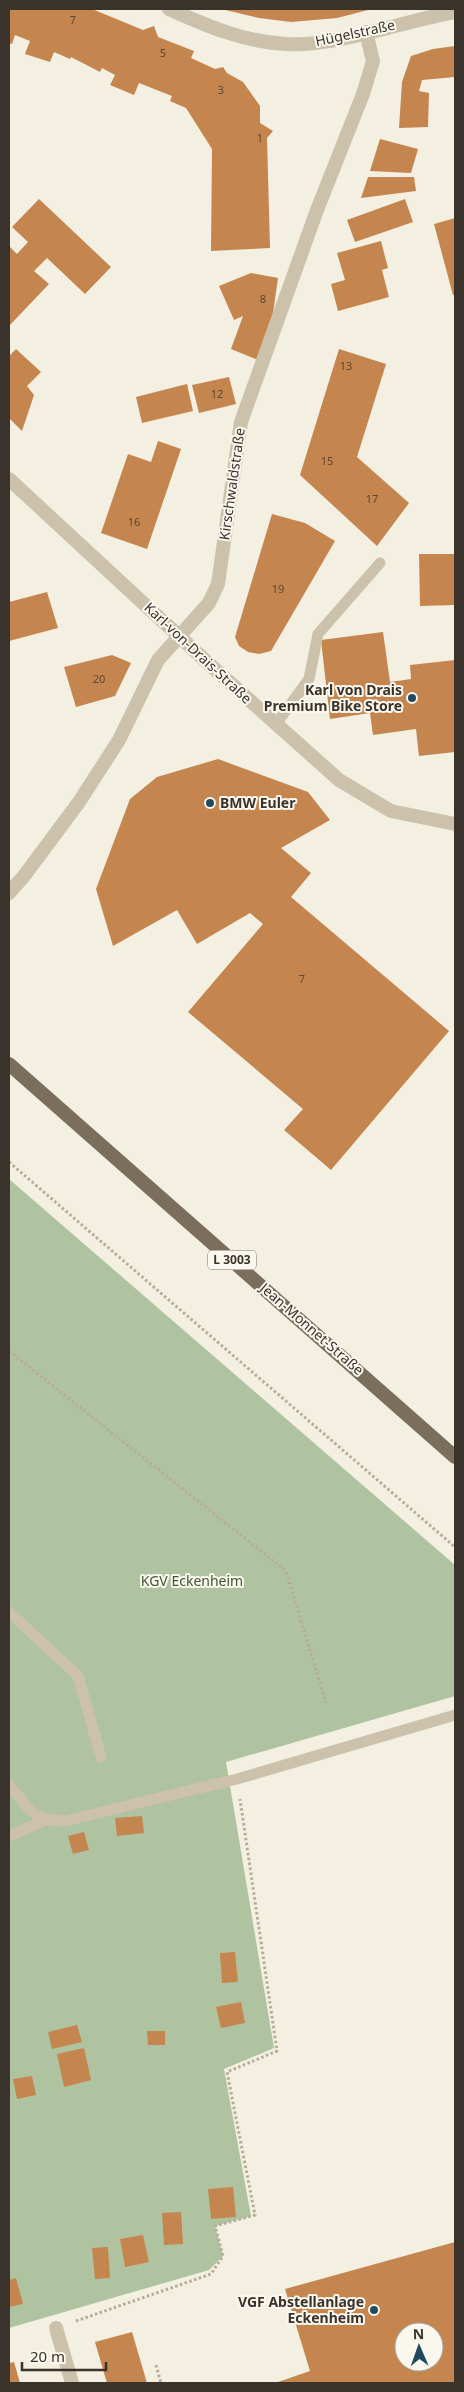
<svg xmlns="http://www.w3.org/2000/svg" width="464" height="2392" font-family="'Noto Sans',sans-serif">
  <style>
    .green { fill: #b0c3a1 }
    .building { fill: #c4854e; fill-rule: evenodd }
    .lines { fill: none; stroke-linecap: round; stroke-linejoin: round }
    .path { stroke: #b8ac97; stroke-width: 3; stroke-dasharray: 2.5 2.5; stroke-linecap: butt }
    .service { stroke: #ccc2ac; stroke-width: 11 }
    .minor { stroke: #ccc2ac; stroke-width: 14 }
    .primary { stroke: #7c6e5d; stroke-width: 14 }
    .poi-dot { fill: #214b5c; stroke: #faf7ee; stroke-width: 2 }
    .labels { text-anchor: middle; stroke-width: 4; stroke-linejoin: round; paint-order: stroke }
    .number-label { font-size: 11px; fill: #5c4834 }
    .shield { fill: #faf7ee; stroke: #746e66; stroke-width: 1 }
    .shield-label { font-size: 12px; font-weight: bold; fill: #3a332b }
    .street-label { font-size: 14px; fill: #3a332b; stroke: #faf7ee }
    .poi-label { font-size: 14px; font-weight: bold; fill: #3a332b; stroke: #faf7ee; text-anchor: end }
    .park-label { font-size: 14px; fill: #40582f; stroke: #faf7ee }
  </style>
  <rect width="100%" height="100%" fill="#f3efe1"/>
  <polygon class="green" points="9,1179 455,1565 455,1696 226,1762 274,2048 224,2069 251,2216 215,2226 223,2256 209,2270 9,2328"/>
  <g class="building">
    <polygon points="9,9 92,9 143,30 154,26 158,37 194,51 191,58 215,69 223,67 227,73 243,82 260,106 260,123 273,131 267,138 270,248 211,251 212,149 186,108 170,101 172,96 139,83 134,95 110,85 115,75 102,68 100,72 71,57 70,59 54,52 50,62 25,54 30,41 15,35 12,44 9,43"/>
    <polygon points="221,9 372,9 337,18 291,22 259,18"/>
    <polygon points="455,46 455,77 422,80 419,91 429,93 428,127 399,128 402,82 411,56 433,49"/>
    <polygon points="380,139 418,149 411,173 370,171"/>
    <polygon points="368,177 414,177 416,191 361,198"/>
    <polygon points="39,199 111,267 85,294 47,258 34,271 49,284 9,326 9,246 17,254 28,242 12,227"/>
    <polygon points="405,199 413,222 355,242 347,220"/>
    <polygon points="455,218 455,295 453,295 434,224"/>
    <polygon points="381,241 388,268 382,270 389,297 338,311 331,284 345,280 337,253"/>
    <polygon points="251,273 278,278 271,327 258,360 231,349 243,316 234,320 219,286"/>
    <polygon points="16,349 41,372 27,386 34,395 22,431 9,418 9,356"/>
    <polygon points="339,349 386,364 357,457 409,503 377,546 300,475"/>
    <polygon points="229,377 236,404 199,413 192,385"/>
    <polygon points="187,384 193,411 142,423 136,397"/>
    <polygon points="158,441 181,449 147,549 101,533 128,454 151,462"/>
    <polygon points="272,514 305,523 335,541 271,651 259,654 248,652 239,646 235,637"/>
    <polygon points="419,554 455,554 455,605 420,606"/>
    <polygon points="47,592 58,628 9,641 9,602"/>
    <polygon points="383,632 390,682 411,679 410,665 455,660 455,752 419,756 416,729 373,735 370,713 330,719 321,640"/>
    <polygon points="112,655 131,663 115,696 76,707 64,667"/>
    <polygon points="218,759 308,792 330,820 281,848 311,873 291,897 449,1031 331,1170 284,1130 303,1109 188,1012 263,924 250,913 197,944 177,910 113,946 96,889 130,799 157,777"/>
    <polygon points="142,1816 144,1833 117,1836 115,1818"/>
    <polygon points="84,1832 89,1850 73,1854 68,1836"/>
    <polygon points="235,1952 238,1982 222,1983 220,1953"/>
    <polygon points="241,2002 245,2023 221,2028 216,2007"/>
    <polygon points="77,2025 82,2042 52,2049 48,2032"/>
    <polygon points="147,2031 165,2031 165,2045 148,2045"/>
    <polygon points="84,2048 91,2080 64,2087 57,2054"/>
    <polygon points="32,2076 36,2095 17,2099 13,2079"/>
    <polygon points="233,2187 236,2217 211,2219 208,2189"/>
    <polygon points="181,2212 183,2244 164,2245 162,2213"/>
    <polygon points="143,2235 149,2262 125,2267 120,2239"/>
    <path d="M455,2242V2383H275L310,2371L285,2289ZM404,2332H434V2362H404Z"/>
    <polygon points="108,2247 110,2278 95,2279 92,2248"/>
    <polygon points="16,2278 23,2304 9,2307 9,2280"/>
    <polygon points="132,2332 147,2383 107,2383 95,2342"/>
    <polygon points="14,2362 20,2383 9,2383 9,2363"/>
  </g>
  <g class="lines">
    <g class="path">
      <polyline points="9,1162 455,1547"/>
      <polyline points="9,1351 286,1571 326,1703"/>
      <polyline points="76,2321 211,2274 223,2256 215,2226 255,2215 227,2072 277,2051 240,1799"/>
      <polyline points="156,2365 161,2383"/>
    </g>
    <g class="service">
      <polyline points="276,724 309,679 318,634 380,563"/>
      <polyline points="9,1612 78,1676 101,1757"/>
      <path d="M9,1785C30,1809 31,1820 65,1821L237,1779L455,1715"/>
      <polyline points="9,1836 46,1820"/>
    </g>
    <g class="minor">
      <path d="M169,9C207,26 244,42 286,44C337,47 403,21 455,12"/>
      <polyline points="9,479 208,663 339,780 391,811 455,824"/>
      <polyline points="9,893 24,876 79,802 119,740 158,660 209,603 218,584 241,422 317,210 363,94 373,61 366,32"/>
      <polyline points="56,2328 72,2383"/>
    </g>
    <polyline class="primary" points="9,1064 455,1457"/>
  </g>
  <g class="poi-dot">
    <circle cx="412" cy="698" r="5"/>
    <circle cx="210" cy="803" r="5"/>
    <circle cx="374" cy="2310" r="5"/>
  </g>
  <g class="labels">
    <g class="number-label">
      <text x="73" y="24">7</text>
      <text x="163" y="57">5</text>
      <text x="221" y="94">3</text>
      <text x="260" y="142">1</text>
      <text x="263" y="303">8</text>
      <text x="346" y="370">13</text>
      <text x="217" y="398">12</text>
      <text x="327" y="465">15</text>
      <text x="372" y="503">17</text>
      <text x="134" y="526">16</text>
      <text x="278" y="593">19</text>
      <text x="99" y="683">20</text>
      <text x="302" y="983">7</text>
    </g>
    <rect class="shield" x="208" y="1250.5" width="48" height="19" rx="4"/>
    <g class="shield-label">
      <text x="232" y="1264">L 3003</text>
    </g>
    <g class="street-label">
      <text transform="translate(355 33) rotate(-12)" y="5">Hügelstraße</text>
      <text transform="translate(232 484) rotate(-82)" y="5">Kirschwaldstraße</text>
      <text transform="translate(198 653) rotate(43)" y="5">Karl-von-Drais-Straße</text>
      <text transform="translate(312 1329) rotate(41)" y="5">Jean-Monnet-Straße</text>
    </g>
    <g class="poi-label">
      <text x="402" y="695">Karl von Drais<tspan x="402" dy="16">Premium Bike Store</tspan></text>
      <text x="220" y="808" text-anchor="start">BMW Euler</text>
      <text x="364" y="2307">VGF Abstellanlage<tspan x="364" dy="16">Eckenheim</tspan></text>
    </g>
    <g class="park-label">
      <text x="192" y="1586">KGV Eckenheim</text>
    </g>
  </g>
  <rect width="464" height="2392" fill="none" stroke="#3a332b" stroke-width="20"/>
  <g transform="translate(419 2347) rotate(358)"><circle r="24" fill="#faf7ee" stroke="#ada9a0"/>
  <path d="M0-4L9 19L0 12L-9 19Z" fill="#214b5c"/>
  <text y="-8" font-size="14" font-weight="bold" text-anchor="middle" fill="#3a332b">N</text>
  </g>
  <path d="M22 2362v8h84v-8" fill="none" stroke="#3a332b" stroke-width="2.5"/>
  <text x="30" y="2362" font-size="15" fill="#3a332b" stroke="#faf7ee" stroke-width="4" paint-order="stroke">20 m</text>
</svg>
